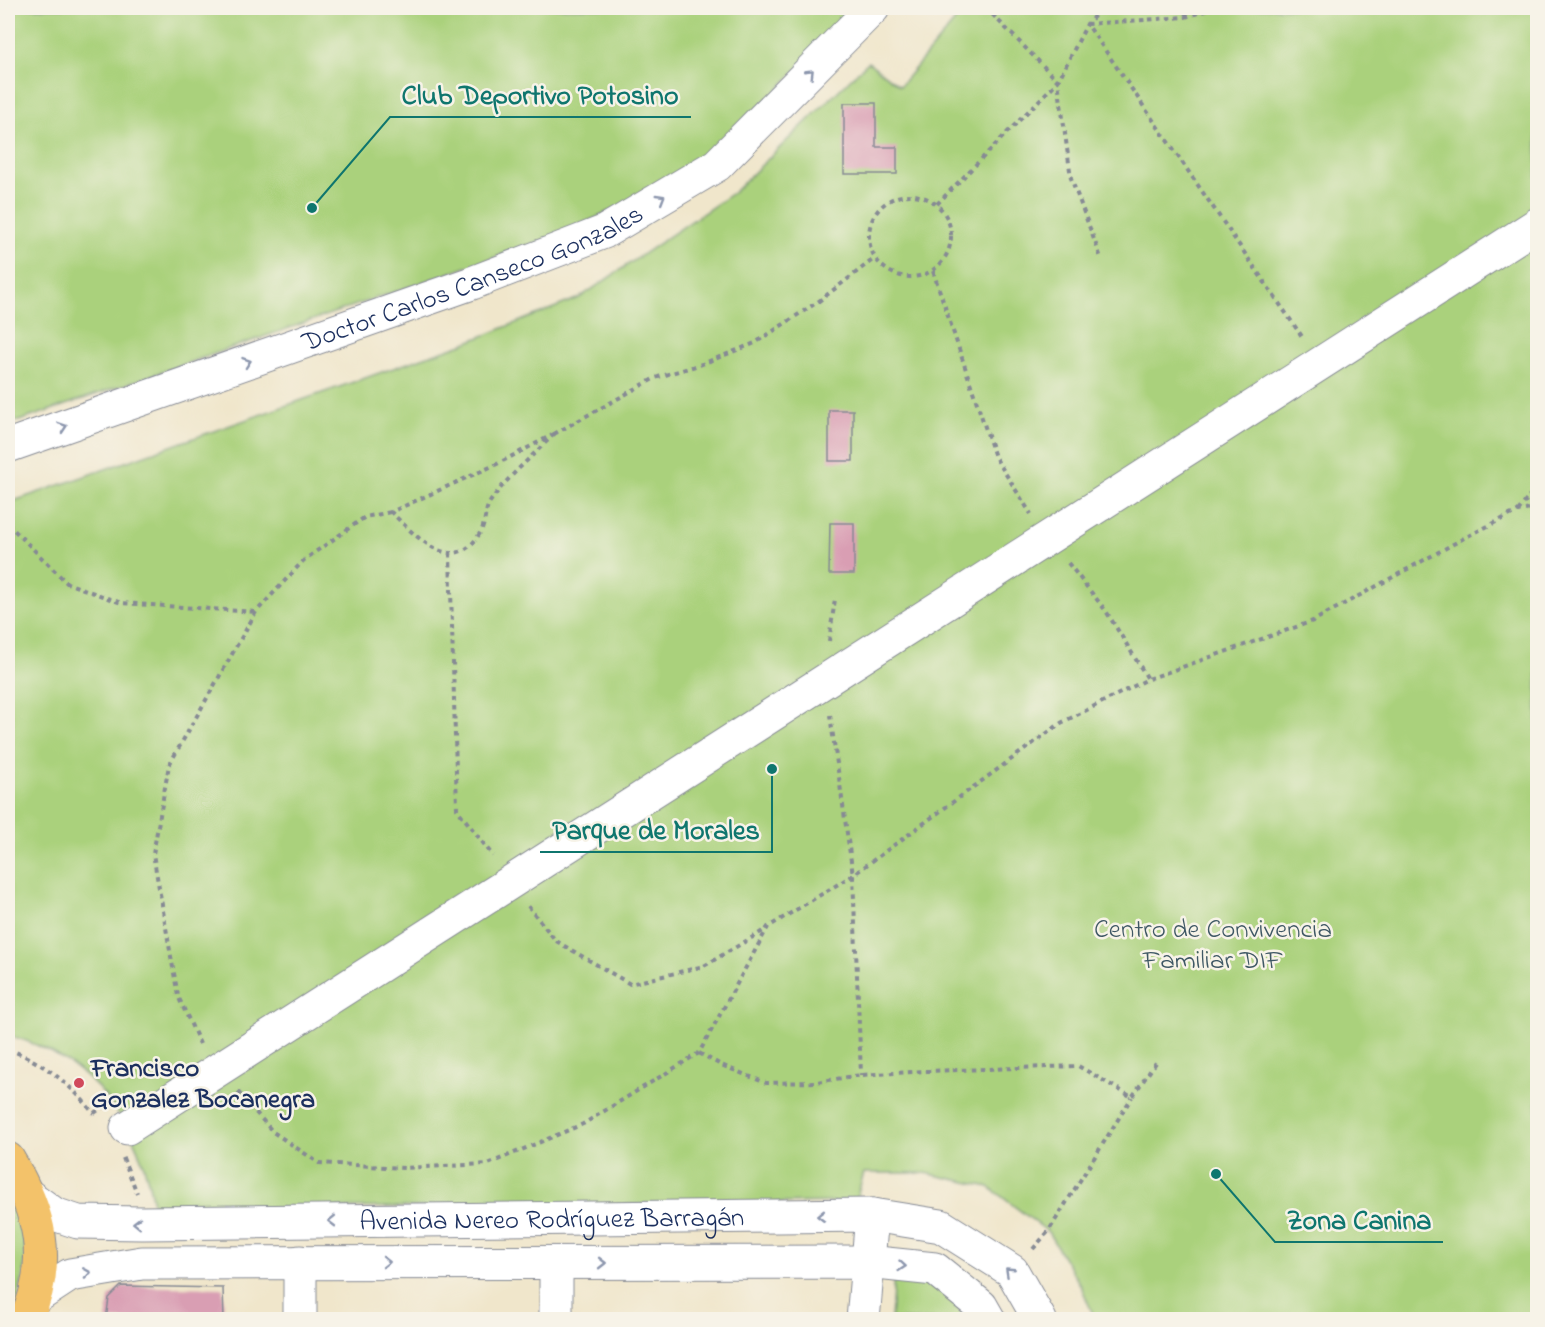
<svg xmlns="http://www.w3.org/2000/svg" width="1545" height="1327" font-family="'Indie Flower',sans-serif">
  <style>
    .green { fill: #aad17b; stroke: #62806c; stroke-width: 1.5 }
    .building { fill: #d99eb3 }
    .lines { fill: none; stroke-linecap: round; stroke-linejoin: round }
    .minor-casing { stroke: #868a94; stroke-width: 35 }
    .major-casing { stroke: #868a94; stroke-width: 35 }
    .path { stroke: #868a94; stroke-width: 4; stroke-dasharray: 4.5 4.5; stroke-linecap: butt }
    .minor { stroke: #fff; stroke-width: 33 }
    .major { stroke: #f3c26a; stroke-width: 33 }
    .oneway { stroke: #8d97ae }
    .poi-dot { fill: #d1495b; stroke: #f7f3e8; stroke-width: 2 }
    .labels { text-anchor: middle; stroke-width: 5; stroke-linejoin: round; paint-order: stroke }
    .street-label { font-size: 27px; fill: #1b2f5e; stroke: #f7f3e8 }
    .park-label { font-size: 27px; fill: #3f5865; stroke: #f7f3e8 }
    .poi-label { font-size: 27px; font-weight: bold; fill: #1b2f5e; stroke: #f7f3e8; text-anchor: start }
    .leader { fill: none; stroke: #0f766e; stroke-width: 2 }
    .callout-dot { fill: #0f766e; stroke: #f7f3e8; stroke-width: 2 }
    .callout-label { font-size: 28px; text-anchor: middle; font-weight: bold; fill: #0f766e; stroke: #f7f3e8; stroke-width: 5; stroke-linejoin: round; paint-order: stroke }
  </style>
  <rect width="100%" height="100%" fill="#f7f3e8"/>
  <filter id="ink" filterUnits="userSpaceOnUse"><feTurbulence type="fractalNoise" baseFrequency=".0167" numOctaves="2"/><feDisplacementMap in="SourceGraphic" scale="12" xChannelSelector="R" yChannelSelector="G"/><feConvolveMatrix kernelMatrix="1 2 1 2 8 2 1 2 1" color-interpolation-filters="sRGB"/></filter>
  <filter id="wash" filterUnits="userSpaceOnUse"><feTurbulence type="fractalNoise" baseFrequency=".008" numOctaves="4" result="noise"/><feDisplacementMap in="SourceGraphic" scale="24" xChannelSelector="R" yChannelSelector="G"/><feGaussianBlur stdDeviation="1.35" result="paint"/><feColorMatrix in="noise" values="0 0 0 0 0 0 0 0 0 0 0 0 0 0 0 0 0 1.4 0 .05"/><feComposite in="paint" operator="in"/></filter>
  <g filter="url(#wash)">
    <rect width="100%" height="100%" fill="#f0e6cb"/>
    <g class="green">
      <polygon points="8,8 854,8 747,123 676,180 557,236 19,421 8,422"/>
      <path d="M966,8H1537V1319H1095L1081,1286L1048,1232L989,1187L925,1173H864L855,1202L154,1210C141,1124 93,1059 8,1035V503L465,343L579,298L734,192L868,62L900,86Z"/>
      <path d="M8,1190C13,1204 22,1220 24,1235C28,1261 22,1296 8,1318Z"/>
      <polygon points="909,1272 955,1299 967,1319 891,1320 894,1274"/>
    </g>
    <g id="blocks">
      <g class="building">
        <polygon points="844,103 876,103 876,147 897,147 897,174 844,174"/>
        <rect x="829" y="410" width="24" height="51"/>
        <polygon points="830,523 854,523 854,574 829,574"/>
        <polygon points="121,1286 223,1288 224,1320 106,1320 109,1298"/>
      </g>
    </g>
  </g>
  <g filter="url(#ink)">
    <use href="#blocks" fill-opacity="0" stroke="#868a94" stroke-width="1.5"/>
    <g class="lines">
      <defs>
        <g id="minor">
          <path id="s1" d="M8,446L472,283L604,232L717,165L873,8"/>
          <polyline points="127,1128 1538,224"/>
          <path id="s2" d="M29,1196L54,1214L78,1222L142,1223L872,1215L941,1226L1012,1271L1040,1320"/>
          <polyline points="35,1298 70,1275 142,1263 867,1262 935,1269 981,1306 989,1320"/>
          <polyline points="300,1320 300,1262"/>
          <polyline points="556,1320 556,1263"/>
          <polyline points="863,1320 872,1215"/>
        </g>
        <path id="major" d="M8,1159C40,1212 53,1260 26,1320"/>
      </defs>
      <use href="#minor" class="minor-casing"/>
      <use href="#major" class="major-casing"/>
      <g class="path">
        <polyline points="986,8 1058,81 1071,178 1101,258"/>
        <polyline points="1086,8 1094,16"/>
        <polyline points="1215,8 1185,17 1087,24 1303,338"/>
        <polyline points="1537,8 1538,8"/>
        <polyline points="1185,16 1190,8"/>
        <circle cx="910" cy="236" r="41"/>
        <polyline points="937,204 1058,81 1087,24 1102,8"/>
        <polyline points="933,271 995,457 1031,514"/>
        <path d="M554,434C534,455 506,478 490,502C484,511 486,524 480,533C453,579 414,534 391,512L497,464Z"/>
        <polyline points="554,434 655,378 702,364 755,343 819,301 875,258"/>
        <polyline points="1518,511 1538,485"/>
        <polyline points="8,524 67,583 121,603 256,612"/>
        <polyline points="450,553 457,809 493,856"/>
        <polyline points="1068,563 1106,611 1148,679"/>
        <polyline points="829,641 835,599"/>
        <polyline points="830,715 853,875 861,1075"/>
        <polyline points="528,906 556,941 630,984 704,966 768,928"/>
        <polyline points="200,1044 178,996 153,854 169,765 256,612 304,560 365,517 391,512"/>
        <path d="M8,1049C43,1062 71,1084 94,1114"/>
        <polyline points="699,1053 721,1065 766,1083 816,1082 861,1075 927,1071 1078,1066 1132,1097 1157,1061"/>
        <polyline points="238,1092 273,1132 319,1163 404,1168 488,1164 583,1124 699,1053 768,927 853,875 1061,723 1148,679 1313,621 1466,537 1518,511 1538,508"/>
        <polyline points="94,1113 103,1107"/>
        <polyline points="123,1158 137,1193"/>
        <polyline points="1033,1249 1048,1232 1132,1097"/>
      </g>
      <use href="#minor" class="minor"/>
      <use href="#major" class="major"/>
    </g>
    <defs><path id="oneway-chevron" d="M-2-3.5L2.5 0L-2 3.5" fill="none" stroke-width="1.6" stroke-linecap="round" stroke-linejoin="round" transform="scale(1.5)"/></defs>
    <g class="oneway">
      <use href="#oneway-chevron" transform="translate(810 73) rotate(-45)"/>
      <use href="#oneway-chevron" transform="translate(661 198) rotate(-31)"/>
      <use href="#oneway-chevron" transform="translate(247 362) rotate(-19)"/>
      <use href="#oneway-chevron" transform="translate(63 427) rotate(-19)"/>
      <use href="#oneway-chevron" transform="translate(821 1216) rotate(179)"/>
      <use href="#oneway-chevron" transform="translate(332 1221) rotate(179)"/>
      <use href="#oneway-chevron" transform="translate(137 1223) rotate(-179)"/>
      <use href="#oneway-chevron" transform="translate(386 1262)"/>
      <use href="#oneway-chevron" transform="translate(602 1263)"/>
      <use href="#oneway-chevron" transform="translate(902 1266) rotate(5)"/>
      <use href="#oneway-chevron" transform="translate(1009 1271) rotate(-137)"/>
      <use href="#oneway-chevron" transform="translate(87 1273) rotate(-9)"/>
    </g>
  </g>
  <circle class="poi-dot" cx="79" cy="1083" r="6"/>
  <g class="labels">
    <g class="street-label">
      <text dy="9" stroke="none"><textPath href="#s1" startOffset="494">Doctor Carlos Canseco Gonzales</textPath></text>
      <text dy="9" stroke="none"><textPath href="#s2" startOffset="530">Avenida Nereo Rodríguez Barragán</textPath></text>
    </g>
    <g class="park-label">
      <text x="1213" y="937">Centro de Convivencia<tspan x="1213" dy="31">Familiar DIF</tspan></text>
    </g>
    <g class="poi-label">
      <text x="91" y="1076">Francisco<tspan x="91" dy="31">Gonzalez Bocanegra</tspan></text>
    </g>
  </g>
  <path class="leader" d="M312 208L390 117H691M772 769L772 852H540M1216 1174L1275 1242H1443"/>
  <g class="callout-dot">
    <circle cx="312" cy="208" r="6"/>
    <circle cx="772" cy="769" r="6"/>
    <circle cx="1216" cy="1174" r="6"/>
  </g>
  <g class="callout-label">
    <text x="540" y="104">Club Deportivo Potosino</text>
    <text x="656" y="839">Parque de Morales</text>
    <text x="1359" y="1229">Zona Canina</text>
  </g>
  <rect width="1545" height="1327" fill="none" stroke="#f7f3e8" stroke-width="30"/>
</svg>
